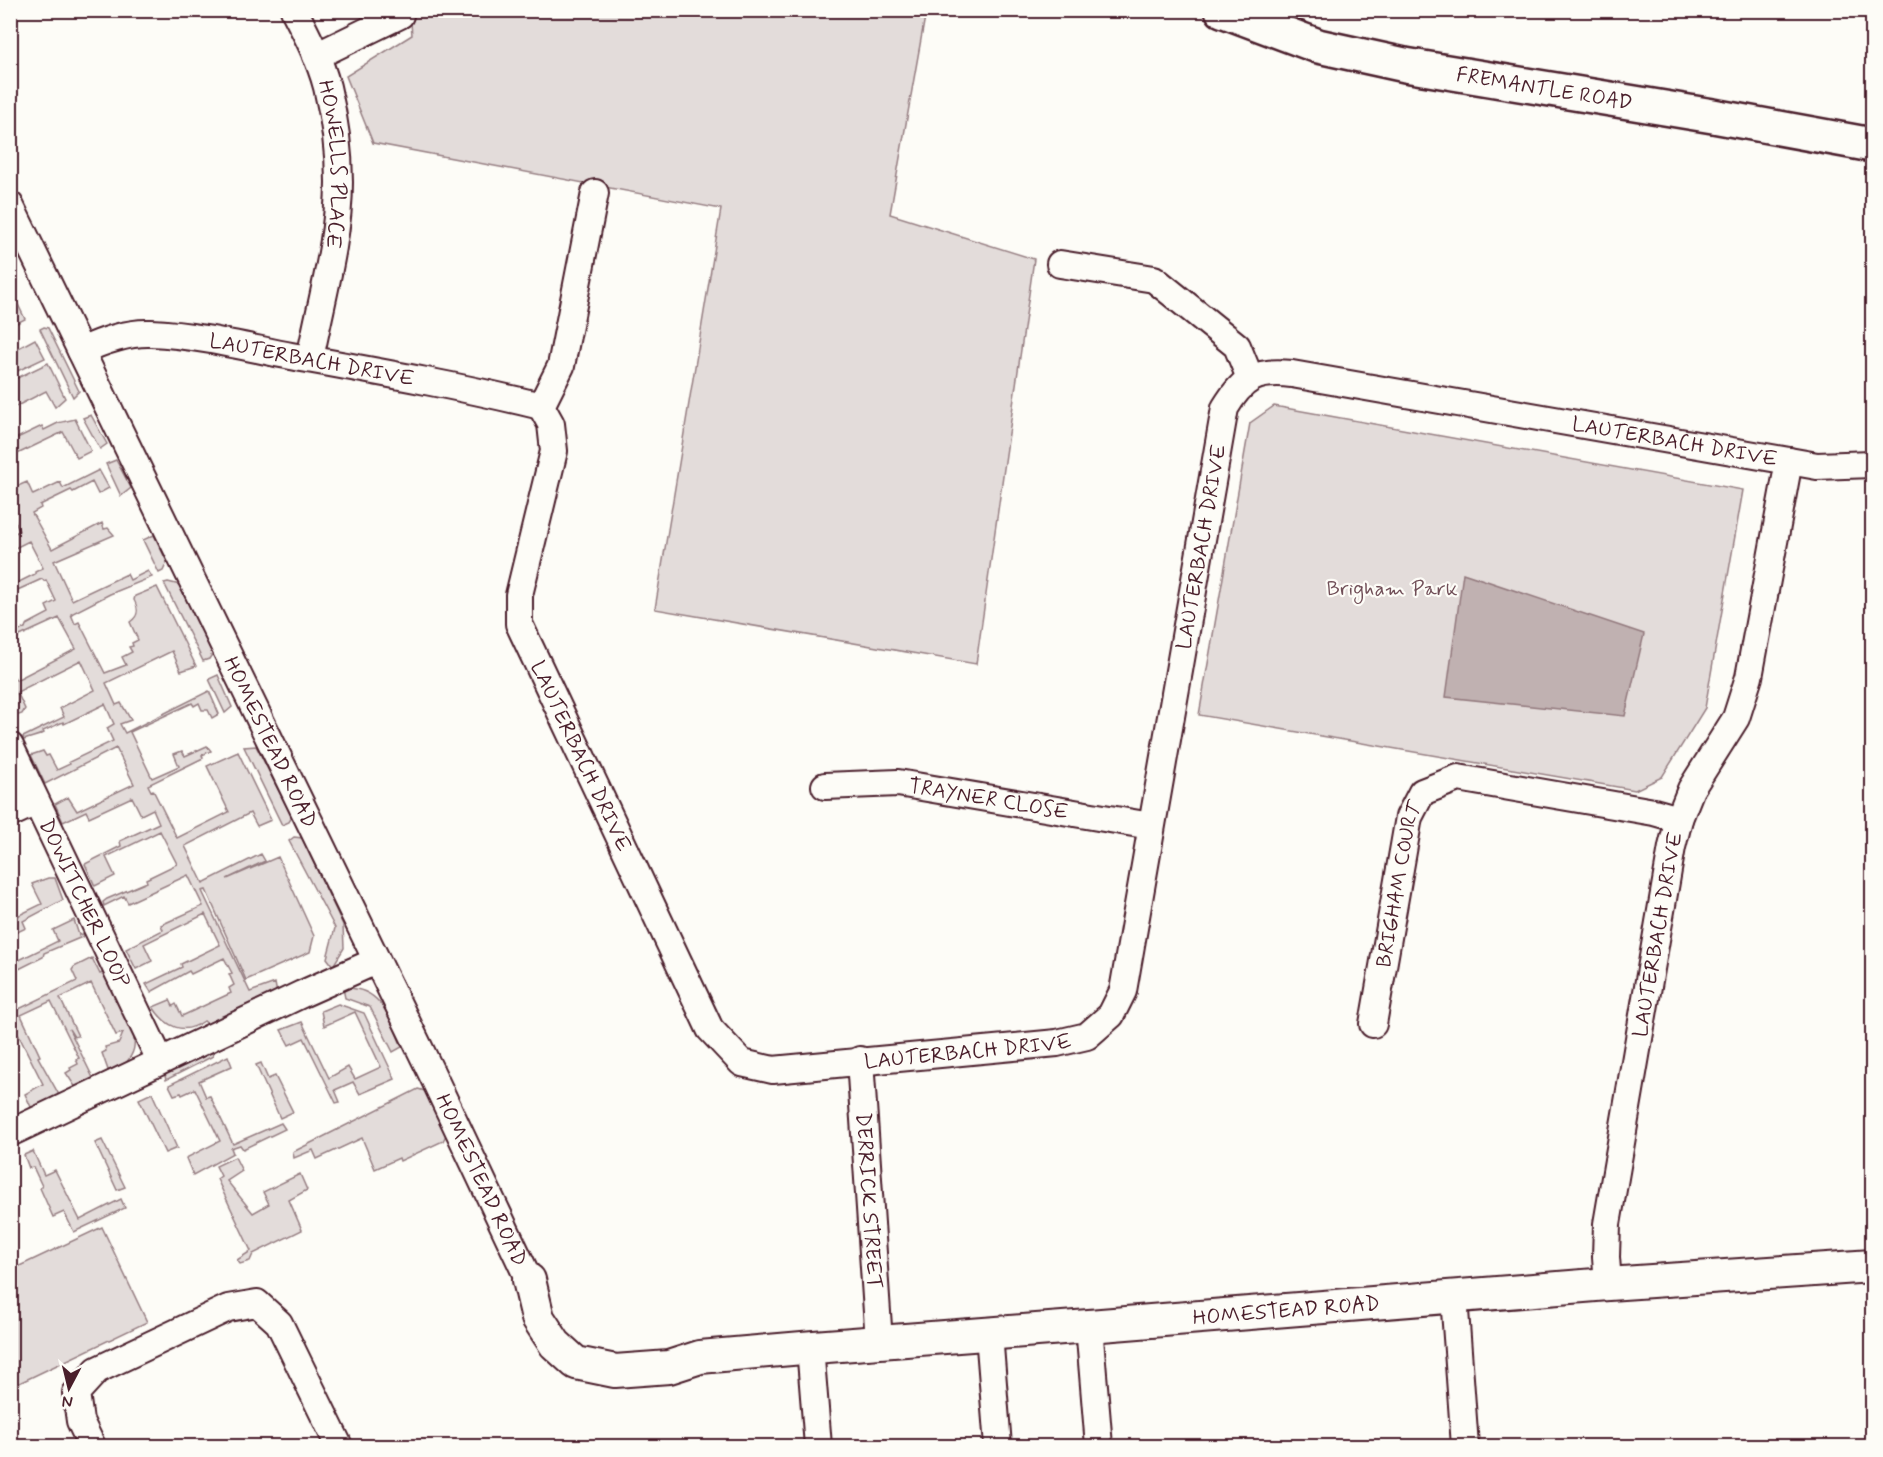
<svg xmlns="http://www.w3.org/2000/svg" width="1883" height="1457" font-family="Mynerve,sans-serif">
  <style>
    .green { fill: #e3dcda; stroke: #967e82; stroke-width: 1.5 }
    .water { fill: #c0b1b1; stroke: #91777b; stroke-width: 1.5 }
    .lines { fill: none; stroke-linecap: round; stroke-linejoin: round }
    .minor-casing { stroke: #4a1f2b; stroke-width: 30 }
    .tertiary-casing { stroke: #4a1f2b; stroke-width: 36 }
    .primary-casing { stroke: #4a1f2b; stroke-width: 38 }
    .minor { stroke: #fdfcf7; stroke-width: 26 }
    .tertiary { stroke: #fdfcf7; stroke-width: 32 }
    .primary { stroke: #fdfcf7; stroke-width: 33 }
    .labels { text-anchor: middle; stroke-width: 4.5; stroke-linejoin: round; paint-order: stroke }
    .street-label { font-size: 21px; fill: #4a1f2b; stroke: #fdfcf7 }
    .park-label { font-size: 21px; fill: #704e57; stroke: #fdfcf7 }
  </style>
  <rect width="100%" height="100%" fill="#fdfcf7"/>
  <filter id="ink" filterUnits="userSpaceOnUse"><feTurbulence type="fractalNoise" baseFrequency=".0167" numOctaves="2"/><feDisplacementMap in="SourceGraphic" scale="12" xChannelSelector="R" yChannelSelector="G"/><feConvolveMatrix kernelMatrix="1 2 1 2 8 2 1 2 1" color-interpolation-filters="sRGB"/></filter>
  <g filter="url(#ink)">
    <g class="green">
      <polygon points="410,11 926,11 890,214 1034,259 976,664 655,609 721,209 373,143 346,76 412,35"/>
      <polygon points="10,288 25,319 11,326 10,326"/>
      <polygon points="44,327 48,328 79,391 73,397 40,329"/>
      <polygon points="35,339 45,358 11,374 11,352"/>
      <polygon points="48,363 65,398 55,407 46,391 11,409 11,381"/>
      <polygon points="1274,406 1743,490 1705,708 1662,777 1635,790 1199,715 1250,423"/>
      <polygon points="91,415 107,444 100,449 83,418"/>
      <polygon points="75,419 91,451 77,458 63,432 11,457 11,441 42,426 44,430 58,423"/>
      <polygon points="116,460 131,488 121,496 106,464"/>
      <path d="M99,470L109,488L98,494L92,482L73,492L71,490L40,505L41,508L32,513L52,549L102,523L104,529L108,528L114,535L54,561L72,600L127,574L130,580L148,571L152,577L110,594L71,614L75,624L79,622L105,673L126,665L122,657L132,652L129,647L133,646L132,643L138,640L130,622C139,616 139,609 134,600L135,596L157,587L196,666L181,671L172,651L106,683L116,705L121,703L131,720L120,724L125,733L209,691L219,714L212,718L208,710H202L199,703L194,706L192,703L130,732L152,778L179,766L174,754L182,751L185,756L207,746L211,751L202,755L203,758L148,785L151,791L153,790L177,838L229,812L207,766L238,752L271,820L257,826L250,813L185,846L203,883L261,854L265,861L227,879L278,857L314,936L310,952L246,980L206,890L202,891L250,992L275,983L277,994L210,1026L204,1021C183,1036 166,1027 153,1007L170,1000L173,1006L176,1004L182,1016L231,993L229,988L234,985L229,974L232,973L224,958L191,974L189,971L151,992L146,984L182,967L181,964L220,945L205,914L144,944L152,961L136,969L126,949L163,930L161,925L203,906L188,875L128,903L124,896L104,906L103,902L107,899L147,882L146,879L177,864L160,831L106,857L115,876L95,886L85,864L121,846L120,841L159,823L153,809L141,815L132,797L89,817L86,811L63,822L55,804L68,797L77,811L134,784L116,748L45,784L31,755L43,751L46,756L49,755L57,770L70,764L69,762L113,741L107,728L114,724L105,704L64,724L63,722L43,731L44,733C37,737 31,737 24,740L23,737L64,717L60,708L95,690L81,660L17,692L25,709L22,714L13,717L10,714V671L16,680L76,649L59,618L11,640V635L25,628L26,625L49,613L46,606L56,601L46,580L44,581L42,579L11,593V586L35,574V572L43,568L29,541L11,550V535L19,531L11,511V472L18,486L27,482L33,495L60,482L63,488Z"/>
      <polygon points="154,535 167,562 163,571 159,573 143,540"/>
      <polygon points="168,582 180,585 213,653 209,659 203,661 164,583"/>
      <polygon points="218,675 232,707 225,713 209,679"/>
      <polygon points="256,746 292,817 289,822 282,825 244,747"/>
      <polygon points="294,837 302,838 343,925 344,948 333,966 327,958 335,928 289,841"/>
      <polygon points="48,878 55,878 63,900 23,921 26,928 11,935 11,919 42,904 32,884"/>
      <polygon points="74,920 79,935 86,933 82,937 44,953 43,957 11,973 11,964 58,941 53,930"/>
      <path d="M92,958L100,974L105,972C111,985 117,997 124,1010C137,1038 142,1054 113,1074L112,1070H108L102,1053L106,1051L105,1047L119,1043L123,1033L116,1035L91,983L60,998L78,1036L74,1037L69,1029L95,1082L78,1091L66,1073L71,1070L70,1068L78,1064L76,1059L79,1058L51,1001L21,1015L40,1056L38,1057L58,1093V1096L53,1097L54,1102L36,1111L31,1107L25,1094L43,1084L11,1020V1002L15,1011L77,981L72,970L74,967Z"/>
      <path d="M343,988C381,986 390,1018 402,1047L393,1052L370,1007L345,998Z"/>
      <polygon points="338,1004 364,1013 395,1079 360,1094 353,1082 335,1090 340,1102 336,1103 304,1038 289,1045 281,1030 302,1022 329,1078 348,1067 355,1079 381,1067 355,1012 324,1026 321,1011"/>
      <polygon points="212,1051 213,1056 166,1080 165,1076 168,1071"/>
      <polygon points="228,1056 232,1066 199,1081 206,1097 210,1096 233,1144 281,1123 285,1129 243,1149 240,1145 231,1148 233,1153 193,1175 186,1158 220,1141 195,1089 182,1095 181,1093 174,1095 169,1085"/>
      <polygon points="261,1063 268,1079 275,1076 293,1112 280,1118 256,1065"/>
      <polygon points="418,1089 425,1091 446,1135 443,1141 400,1161 399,1158 375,1169 362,1138 317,1159 313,1150 294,1158 293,1152"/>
      <polygon points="152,1093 177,1148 165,1153 139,1099"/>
      <polygon points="102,1140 125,1187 117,1190 95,1143"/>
      <polygon points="33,1151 44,1175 55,1170 80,1220 121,1199 125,1208 74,1232 64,1212 53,1217 40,1188 42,1186 33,1167 29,1168 24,1155"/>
      <polygon points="235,1157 242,1171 227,1181 253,1213 269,1204 263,1192 300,1174 307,1190 289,1200 302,1230 253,1254 250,1261 240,1264 237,1260 251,1251 217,1179 221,1176 216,1166"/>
      <polygon points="102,1227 147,1322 11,1387 11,1270"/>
    </g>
    <polygon class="water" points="1463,573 1644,634 1625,716 1446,697"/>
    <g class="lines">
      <defs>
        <g id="minor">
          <path id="s1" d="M294,10C307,35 320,60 327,87C334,116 339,151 339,182C339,241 321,301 310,359"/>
          <polyline points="316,56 400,15"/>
          <path id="s2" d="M595,193L561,366L541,406L551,424L554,451L519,595V624L710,1029L742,1063L773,1070L1057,1043L1087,1036L1111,1015L1123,991L1225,408C1243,378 1256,370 1292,374L1789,461L1817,466L1872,464"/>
          <path id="s3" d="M10,205L432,1074L529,1280"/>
          <polyline points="1060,264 1154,279 1237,346 1250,378"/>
          <path id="s4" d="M81,351C103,341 127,332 151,333C198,335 245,347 291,356C374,371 459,386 541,406"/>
          <path id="s5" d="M10,746L160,1060"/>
          <path id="s6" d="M825,786L898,783L1151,826"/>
          <polyline points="10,814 36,802"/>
          <path id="s7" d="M1373,1024L1409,817L1422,792L1458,778L1654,812L1679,819"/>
          <path id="s8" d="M860,1060L879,1342"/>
          <polyline points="10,1133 302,994 376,961"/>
          <path id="s9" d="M1608,1284L1606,1257L1607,1224L1672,847L1679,819L1691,789L1736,718L1749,677L1789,461"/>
          <polyline points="1454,1297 1465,1446"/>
          <polyline points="1089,1326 1099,1446"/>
          <polyline points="989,1334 998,1446"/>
          <polyline points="810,1347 818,1446"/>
          <polyline points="92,1446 80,1421 76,1393 97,1370 228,1308 257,1303 279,1323 339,1446"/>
        </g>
        <g id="tertiary">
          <path id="s10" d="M529,1280L538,1318L555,1344L576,1363L615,1371L669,1367L700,1357L814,1347L1089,1326L1608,1284L1872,1266"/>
        </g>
        <g id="primary">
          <path id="s11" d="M1222,10L1318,46L1405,65L1713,116L1872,145"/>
        </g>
      </defs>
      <use href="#minor" class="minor-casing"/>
      <use href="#tertiary" class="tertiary-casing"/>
      <use href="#primary" class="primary-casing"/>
      <use href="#minor" class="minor"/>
      <use href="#tertiary" class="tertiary"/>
      <use href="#primary" class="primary"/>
    </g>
  </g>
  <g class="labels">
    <g class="street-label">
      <text dy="7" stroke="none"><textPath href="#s11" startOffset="333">FREMANTLE ROAD</textPath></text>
      <text dy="7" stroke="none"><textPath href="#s1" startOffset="162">HOWELLS PLACE</textPath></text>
      <text dy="7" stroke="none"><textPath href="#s4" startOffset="236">LAUTERBACH DRIVE</textPath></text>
      <text dy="7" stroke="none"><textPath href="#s2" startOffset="2409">LAUTERBACH DRIVE</textPath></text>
      <text dy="7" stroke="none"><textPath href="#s2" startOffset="1798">LAUTERBACH DRIVE</textPath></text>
      <text dy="7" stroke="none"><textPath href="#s3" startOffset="597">HOMESTEAD ROAD</textPath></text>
      <text dy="7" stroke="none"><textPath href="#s2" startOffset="592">LAUTERBACH DRIVE</textPath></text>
      <text dy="7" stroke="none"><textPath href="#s6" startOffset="165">TRAYNER CLOSE</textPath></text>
      <text dy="7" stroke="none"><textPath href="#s7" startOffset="142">BRIGHAM COURT</textPath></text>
      <text dy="7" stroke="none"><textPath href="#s5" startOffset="174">DOWITCHER LOOP</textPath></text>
      <text dy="7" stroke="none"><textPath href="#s9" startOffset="354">LAUTERBACH DRIVE</textPath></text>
      <text dy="7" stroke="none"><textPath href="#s2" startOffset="1168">LAUTERBACH DRIVE</textPath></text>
      <text dy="7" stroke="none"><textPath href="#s3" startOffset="1083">HOMESTEAD ROAD</textPath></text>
      <text dy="7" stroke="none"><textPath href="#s8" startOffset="141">DERRICK STREET</textPath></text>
      <text dy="7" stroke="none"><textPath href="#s10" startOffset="813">HOMESTEAD ROAD</textPath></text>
    </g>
    <g class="park-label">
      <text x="1392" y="595">Brigham Park</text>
    </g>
  </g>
  <rect width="1883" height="1457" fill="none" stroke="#fdfcf7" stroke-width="36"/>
  <rect x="18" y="18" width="1847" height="1421" fill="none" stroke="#4a1f2b" stroke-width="2" filter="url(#ink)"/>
  <g transform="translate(69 1388) rotate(187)" stroke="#fdfcf7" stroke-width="4.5" paint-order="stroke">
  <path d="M0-4.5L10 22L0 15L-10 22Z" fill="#4a1f2b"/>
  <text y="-9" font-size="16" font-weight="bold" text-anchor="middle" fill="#4a1f2b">N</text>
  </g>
</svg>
